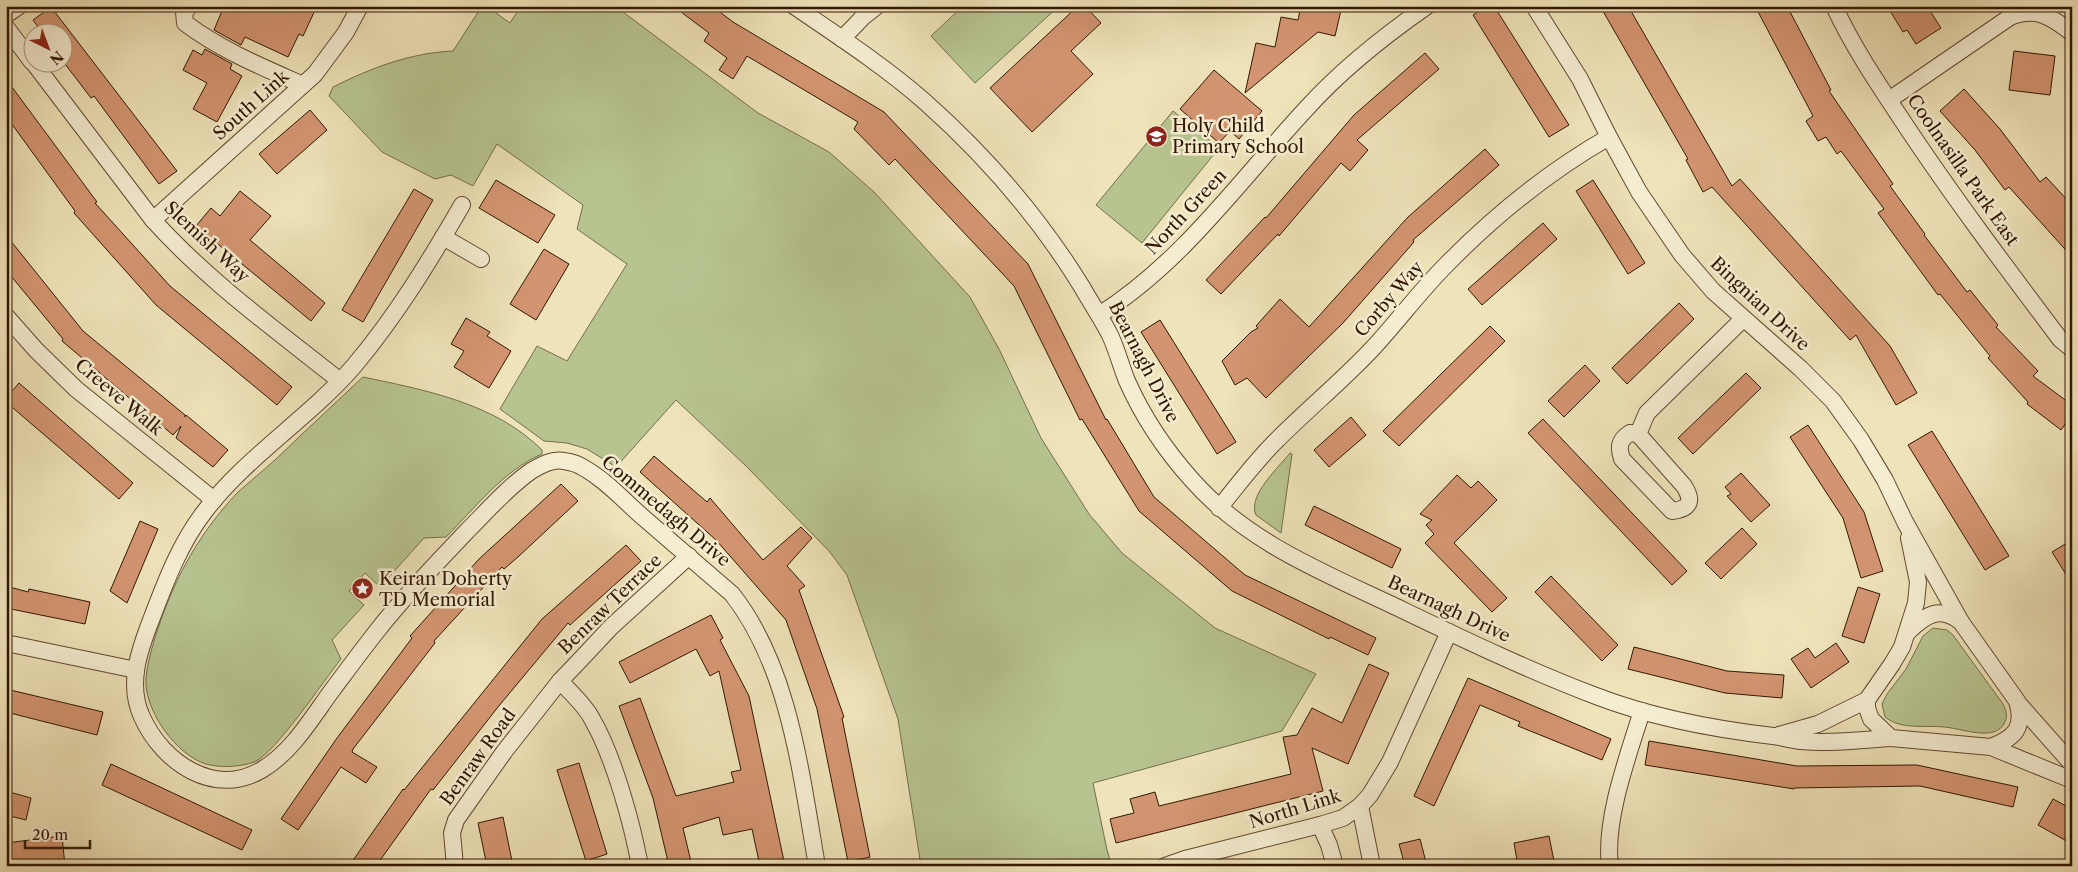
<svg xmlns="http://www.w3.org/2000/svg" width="2078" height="872" font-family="'Libre Caslon Text',serif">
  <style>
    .green { fill: #b7c490; stroke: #746e49 }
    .building { fill: #d39571; stroke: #321702 }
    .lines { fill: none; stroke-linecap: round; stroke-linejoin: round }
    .street-casing { stroke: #614a30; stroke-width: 18 }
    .street { stroke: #f5edd2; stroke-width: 16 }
    .labels { text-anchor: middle; stroke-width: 5; stroke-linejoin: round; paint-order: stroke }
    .street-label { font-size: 18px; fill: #321702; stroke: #f5edd2 }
    .poi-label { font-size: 18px; fill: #321702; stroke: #f5edd2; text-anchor: start }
  </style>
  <rect width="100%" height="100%" fill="#efe3b9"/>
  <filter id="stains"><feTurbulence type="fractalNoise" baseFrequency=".004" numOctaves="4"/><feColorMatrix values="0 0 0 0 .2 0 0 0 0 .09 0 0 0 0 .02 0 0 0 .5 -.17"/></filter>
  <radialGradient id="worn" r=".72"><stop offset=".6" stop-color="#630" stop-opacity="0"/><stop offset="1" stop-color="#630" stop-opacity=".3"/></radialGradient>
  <g class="green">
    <path d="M482,6H486L510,23L521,6H615L758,113L829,152L875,193L970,297L999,349L1041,438L1089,514L1122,553L1215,628L1316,674L1282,731L1093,783L1107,850L1112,866H921L898,719L847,575L829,551L745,465L676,400L616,467L587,449L567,443L544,441L500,409L537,346L567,361L627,264L577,229L583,205L497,144L473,186L451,175L435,179L382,152L329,96L333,87C371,68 410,53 453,51Z"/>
    <polygon points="963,6 1059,6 975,83 931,36"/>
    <polygon points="1173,111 1219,148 1142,243 1096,205"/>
    <path d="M363,377C425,390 495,403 542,450V454C504,470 475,508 446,537L424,538L380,587L365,573L349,591L364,605L332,640L341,659C325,679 274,755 254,762C241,767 219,768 206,764C176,755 144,710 146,679C148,649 170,592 185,565C199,539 217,514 238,492C250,481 263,471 275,460C304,432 334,404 363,377Z"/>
    <path d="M1290,453L1292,454L1281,533L1256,515C1247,496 1279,467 1290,453Z"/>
    <path d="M1933,628L1947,630L1953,635L2003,704C2006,710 2008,716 2005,722C1996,743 1961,728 1944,727C1924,725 1901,730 1885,717L1882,704L1887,694L1906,669L1923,636Z"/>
  </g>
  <g class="building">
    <polygon points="224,6 317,6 303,36 299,34 288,57 245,37 241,45 214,30"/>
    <polygon points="673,6 712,6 733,22 884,112 1028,264 1106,420 1107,419 1154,497 1245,575 1376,638 1368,655 1330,637 1329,639 1232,591 1139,511 1082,419 1080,420 1014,286 895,159 889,165 854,129 858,122 747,56 733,79 719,70 727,58 704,41 709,33"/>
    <polygon points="1078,6 1085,6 1101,23 1071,51 1093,74 1032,132 990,88"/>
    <polygon points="1301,6 1342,6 1335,36 1318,32 1245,93 1256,43 1275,47 1281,17 1298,20"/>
    <polygon points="1487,6 1494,6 1569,125 1549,137 1473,15"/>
    <polygon points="1600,6 1628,6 1732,186 1740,179 1890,346 1917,393 1896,405 1856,335 1850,340 1712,187 1703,192 1686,160 1688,159"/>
    <polygon points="1755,6 1787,6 1831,90 1829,91 1893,184 1890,186 1925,234 1924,235 1967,292 1970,290 1998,325 1996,327 2038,371 2033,376 2072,405 2072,415 2061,430 2027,404 2028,402 1988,358 1990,356 1940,294 1938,295 1878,213 1884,209 1841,151 1837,154 1826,137 1818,141 1806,121 1813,116"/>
    <polygon points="1887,6 1927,6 1941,28 1916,44 1907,30 1903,32"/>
    <polygon points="51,7 177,171 159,184 94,96 91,98 62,60 62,32 42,32 33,20"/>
    <polygon points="205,49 232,64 230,69 242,76 217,122 193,109 207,83 183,70 193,50 202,55"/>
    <polygon points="2014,51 2055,56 2050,95 2009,90"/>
    <polygon points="1425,53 1439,69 1357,140 1368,150 1350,171 1341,163 1279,236 1278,234 1221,294 1206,280 1265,217 1266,218 1354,115"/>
    <polygon points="1214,70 1262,111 1239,139 1230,131 1219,143 1180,109"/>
    <polygon points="6,79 97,202 95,203 170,286 292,387 277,405 156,305 74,213 75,211 6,116"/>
    <polygon points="1964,89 2000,129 2040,182 2046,177 2072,205 2072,257 2009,187 2005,190 1975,150 1940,111"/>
    <polygon points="310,110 327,130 277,174 259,154"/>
    <polygon points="1485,149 1499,165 1413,240 1414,242 1343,323 1266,398 1247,378 1235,385 1222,361 1251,332 1258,328 1256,326 1280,299 1309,327 1408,217"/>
    <polygon points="496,180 555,215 538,243 479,208"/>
    <polygon points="1593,180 1645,263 1628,274 1576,191"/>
    <polygon points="414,189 433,200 363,322 342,310"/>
    <polygon points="240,191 271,216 250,240 325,303 311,321 196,226 211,208 220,216"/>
    <polygon points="1543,223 1557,239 1482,305 1468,289"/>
    <polygon points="6,235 83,331 185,415 185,417 186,415 228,450 213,467 176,438 181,426 173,435 62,341 63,339 6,270"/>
    <polygon points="544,249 569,264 536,320 510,304"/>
    <polygon points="1679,303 1694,319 1627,384 1612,368"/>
    <polygon points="466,318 490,332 487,336 511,351 489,388 454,367 464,351 451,344"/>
    <polygon points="1160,320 1236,442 1217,454 1141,332"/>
    <polygon points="1490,326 1505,341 1399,446 1383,431"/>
    <polygon points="1585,365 1600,381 1564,417 1548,401"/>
    <polygon points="1746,373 1761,388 1693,454 1678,438"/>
    <polygon points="19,383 133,483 119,499 6,402 6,398"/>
    <polygon points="1351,417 1366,435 1329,467 1314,450"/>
    <polygon points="1543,419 1687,571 1672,585 1528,433"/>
    <polygon points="1808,425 1864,512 1883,571 1861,578 1843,518 1790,437"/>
    <polygon points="1932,431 2009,556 1985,570 1908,445"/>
    <polygon points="654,456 707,502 710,498 763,560 801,527 812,538 787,566 805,586 799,590 844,717 842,718 870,857 848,862 817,709 786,620 716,540 640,472"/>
    <polygon points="1741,473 1770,505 1751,522 1727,496 1731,494 1725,487"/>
    <polygon points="1457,475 1471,488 1478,481 1497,500 1454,543 1507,598 1492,612 1425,543 1434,534 1426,525 1432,520 1420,514"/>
    <polygon points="561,484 578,501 518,557 504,569 502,567 467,605 434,641 435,643 353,749 352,752 377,767 366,783 341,767 298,830 281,819 337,738 412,638 410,636 479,559"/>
    <polygon points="1314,506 1401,549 1392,568 1305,525"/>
    <polygon points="140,521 158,529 127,603 110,591"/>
    <polygon points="1742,528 1757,544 1721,579 1705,563"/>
    <polygon points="2072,540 2072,584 2052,552"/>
    <polygon points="626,545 641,561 570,625 568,623 498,707 433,790 431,789 376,866 349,866 403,789 404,790 542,619"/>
    <polygon points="1551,576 1618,645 1602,661 1535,592"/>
    <polygon points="6,586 28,592 29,589 90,602 85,624 6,608"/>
    <polygon points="1858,587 1880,594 1864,643 1842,636"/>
    <polygon points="711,615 723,638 720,640 749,696 785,866 760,866 752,829 723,835 719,817 683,828 692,866 669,866 653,798 619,706 640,698 676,796 734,782 731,772 741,770 719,671 710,676 696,649 630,683 619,662"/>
    <polygon points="1836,643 1849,662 1811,688 1791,659 1808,648 1815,658"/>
    <polygon points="1634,647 1727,671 1784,675 1782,698 1725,693 1628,669"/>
    <polygon points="1369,664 1389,673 1348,764 1312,748 1323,791 1116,843 1110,819 1134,813 1130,799 1155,792 1159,806 1291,774 1283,737 1297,735 1312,708 1342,723"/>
    <polygon points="1468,678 1611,739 1602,760 1518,726 1520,722 1480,705 1434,806 1414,796"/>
    <polygon points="6,689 103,712 97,735 6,712"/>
    <polygon points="1649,741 1797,766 1917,765 2018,787 2013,807 1920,786 1794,788 1794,789 1645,765"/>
    <polygon points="579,763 607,854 586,861 557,770"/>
    <polygon points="111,764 252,830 242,850 102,785"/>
    <polygon points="6,791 31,798 26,820 6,815"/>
    <polygon points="2053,799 2072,809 2072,844 2038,825"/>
    <polygon points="503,817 513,866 487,866 478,823"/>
    <polygon points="62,836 65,866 6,866 6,843"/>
    <polygon points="1549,836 1555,866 1518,866 1514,843"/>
    <polygon points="1420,839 1427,866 1405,866 1399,844"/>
  </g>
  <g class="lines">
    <defs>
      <g id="street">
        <path d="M190,6L184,12L185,23C221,50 262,67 303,85"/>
        <path d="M794,6C838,36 884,66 924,101C985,155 1039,217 1082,287C1091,303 1102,319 1110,335C1117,350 1121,366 1127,381C1143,417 1166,451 1192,480C1246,541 1320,571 1392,605C1459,637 1527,670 1596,696C1653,718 1713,729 1773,736C1782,737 1791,740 1801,741C1831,744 1861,740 1891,738"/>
        <polyline points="1534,6 1580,79 1609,137 1639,192 1682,255 1713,291 1801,369 1833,401 1861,440 1885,480 1905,522 1961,622"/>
        <path d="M1834,6C1852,45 1876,81 1900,117C1950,193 2005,266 2060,339L2072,349"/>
        <polyline points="6,15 19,6"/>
        <polyline points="6,27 32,62"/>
        <polyline points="842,39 863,17 877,6"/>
        <path d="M33,62L153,220C208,281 276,330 340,381"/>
        <path d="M1889,100L2010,17C2035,6 2052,17 2072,33"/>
        <path d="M462,205C429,262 396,316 354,366C309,418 246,457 205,511C180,543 165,583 151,620C139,651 127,685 142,717C162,762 215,799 263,769C293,751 313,716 333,689C348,669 362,650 377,631C404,596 437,563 468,530C488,510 508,487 531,471C541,465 552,459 564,461C571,462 578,464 584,468C607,481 625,502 645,519C674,544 703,569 732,594C790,668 801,775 817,866"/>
        <polyline points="153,220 315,74 346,32 360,6"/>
        <polyline points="443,237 481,259"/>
        <path d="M1099,315C1183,262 1239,181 1306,109C1341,70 1384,36 1427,6"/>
        <polyline points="6,316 36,350 76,389 214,500"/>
        <path d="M1630,433L1638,434L1684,486C1693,500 1691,509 1672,511L1622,459C1618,447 1619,440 1630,433Z"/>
        <polyline points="1638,434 1647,413 1743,319"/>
        <path d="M1219,508C1238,485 1256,460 1278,439C1309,408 1343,380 1373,348C1398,321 1420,291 1446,265C1495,215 1548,172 1609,137"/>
        <polyline points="6,643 136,670"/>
        <path d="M560,681C571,693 585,705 592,719C614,757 632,823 640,866"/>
        <path d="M1867,700V708L1871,719L1891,738L1991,747C2015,738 2025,727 2017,701L1961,622C1940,605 1925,615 1908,632"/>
        <polyline points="2018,703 2072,764"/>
        <polyline points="1779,735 1818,724 1867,700 1892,664 1902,647 1916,603 1918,582 1909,538"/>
        <polyline points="1991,747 2072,780"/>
        <polyline points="1360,806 1372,866"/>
        <polyline points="1320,825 1329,845 1335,866"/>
        <polyline points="455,866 452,833 456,820 504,752 560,681 582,658 611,627 689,556"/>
        <polyline points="1165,866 1185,859 1320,825 1343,818 1360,806 1370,795 1390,762 1449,632"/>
        <path d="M1610,866C1604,820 1628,756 1642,711"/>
      </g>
    </defs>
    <use href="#street" class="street-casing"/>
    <use href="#street" class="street"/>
  </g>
  <defs>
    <symbol id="school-disc" viewBox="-11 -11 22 22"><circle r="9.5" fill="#8f2418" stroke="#f5edd2"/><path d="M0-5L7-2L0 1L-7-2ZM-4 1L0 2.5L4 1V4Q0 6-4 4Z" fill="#fff"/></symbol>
    <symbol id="sight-disc" viewBox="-11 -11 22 22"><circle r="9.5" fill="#8f2418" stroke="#f5edd2"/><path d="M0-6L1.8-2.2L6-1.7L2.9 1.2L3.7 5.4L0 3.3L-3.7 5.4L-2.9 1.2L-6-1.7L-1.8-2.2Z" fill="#fff"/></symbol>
  </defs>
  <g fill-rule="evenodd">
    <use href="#school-disc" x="1144" y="124" width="25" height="25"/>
    <use href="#sight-disc" x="350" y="576" width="25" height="25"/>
  </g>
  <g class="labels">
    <g class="street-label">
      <text transform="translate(251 105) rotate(-42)" y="6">South Link</text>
      <text transform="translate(1963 170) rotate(55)" y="6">Coolnasilla Park East</text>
      <text transform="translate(1186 212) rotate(-47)" y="6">North Green</text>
      <text transform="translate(207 242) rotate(43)" y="6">Slemish Way</text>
      <text transform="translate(1389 299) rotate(-49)" y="6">Corby Way</text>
      <text transform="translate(1760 304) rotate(43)" y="6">Bingnian Drive</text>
      <text transform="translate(1144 362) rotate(63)" y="6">Bearnagh Drive</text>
      <text transform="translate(119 397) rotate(40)" y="6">Creeve Walk</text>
      <text transform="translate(666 511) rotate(40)" y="6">Commedagh Drive</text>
      <text transform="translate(610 604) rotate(-44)" y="6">Benraw Terrace</text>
      <text transform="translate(1449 609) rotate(25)" y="6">Bearnagh Drive</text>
      <text transform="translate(478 757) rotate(-54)" y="6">Benraw Road</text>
      <text transform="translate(1295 809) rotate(-17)" y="6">North Link</text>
    </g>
    <g class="poi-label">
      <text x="1172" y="132">Holy Child<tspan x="1172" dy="21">Primary School</tspan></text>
      <text x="379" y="585">Keiran Doherty<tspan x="379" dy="21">TD Memorial</tspan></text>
    </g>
  </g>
  <rect width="2078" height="872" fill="none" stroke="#efe3b9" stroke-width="25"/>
  <rect x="8" y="8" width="2063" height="857" fill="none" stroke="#321702" stroke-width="2.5"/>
  <rect x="12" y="12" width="2053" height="847" fill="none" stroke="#321702"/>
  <g transform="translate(48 48) rotate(138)"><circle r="24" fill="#f5edd2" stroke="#a7977f"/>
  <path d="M0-4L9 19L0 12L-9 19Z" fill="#8f2418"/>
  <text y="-8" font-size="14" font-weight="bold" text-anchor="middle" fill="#321702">N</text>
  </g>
  <path d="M25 840v8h65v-8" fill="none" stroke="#321702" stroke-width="2.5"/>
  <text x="32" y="840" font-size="15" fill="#321702" stroke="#f5edd2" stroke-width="4" paint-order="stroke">20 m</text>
  <rect width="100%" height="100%" filter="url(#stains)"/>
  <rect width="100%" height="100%" fill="url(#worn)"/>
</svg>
